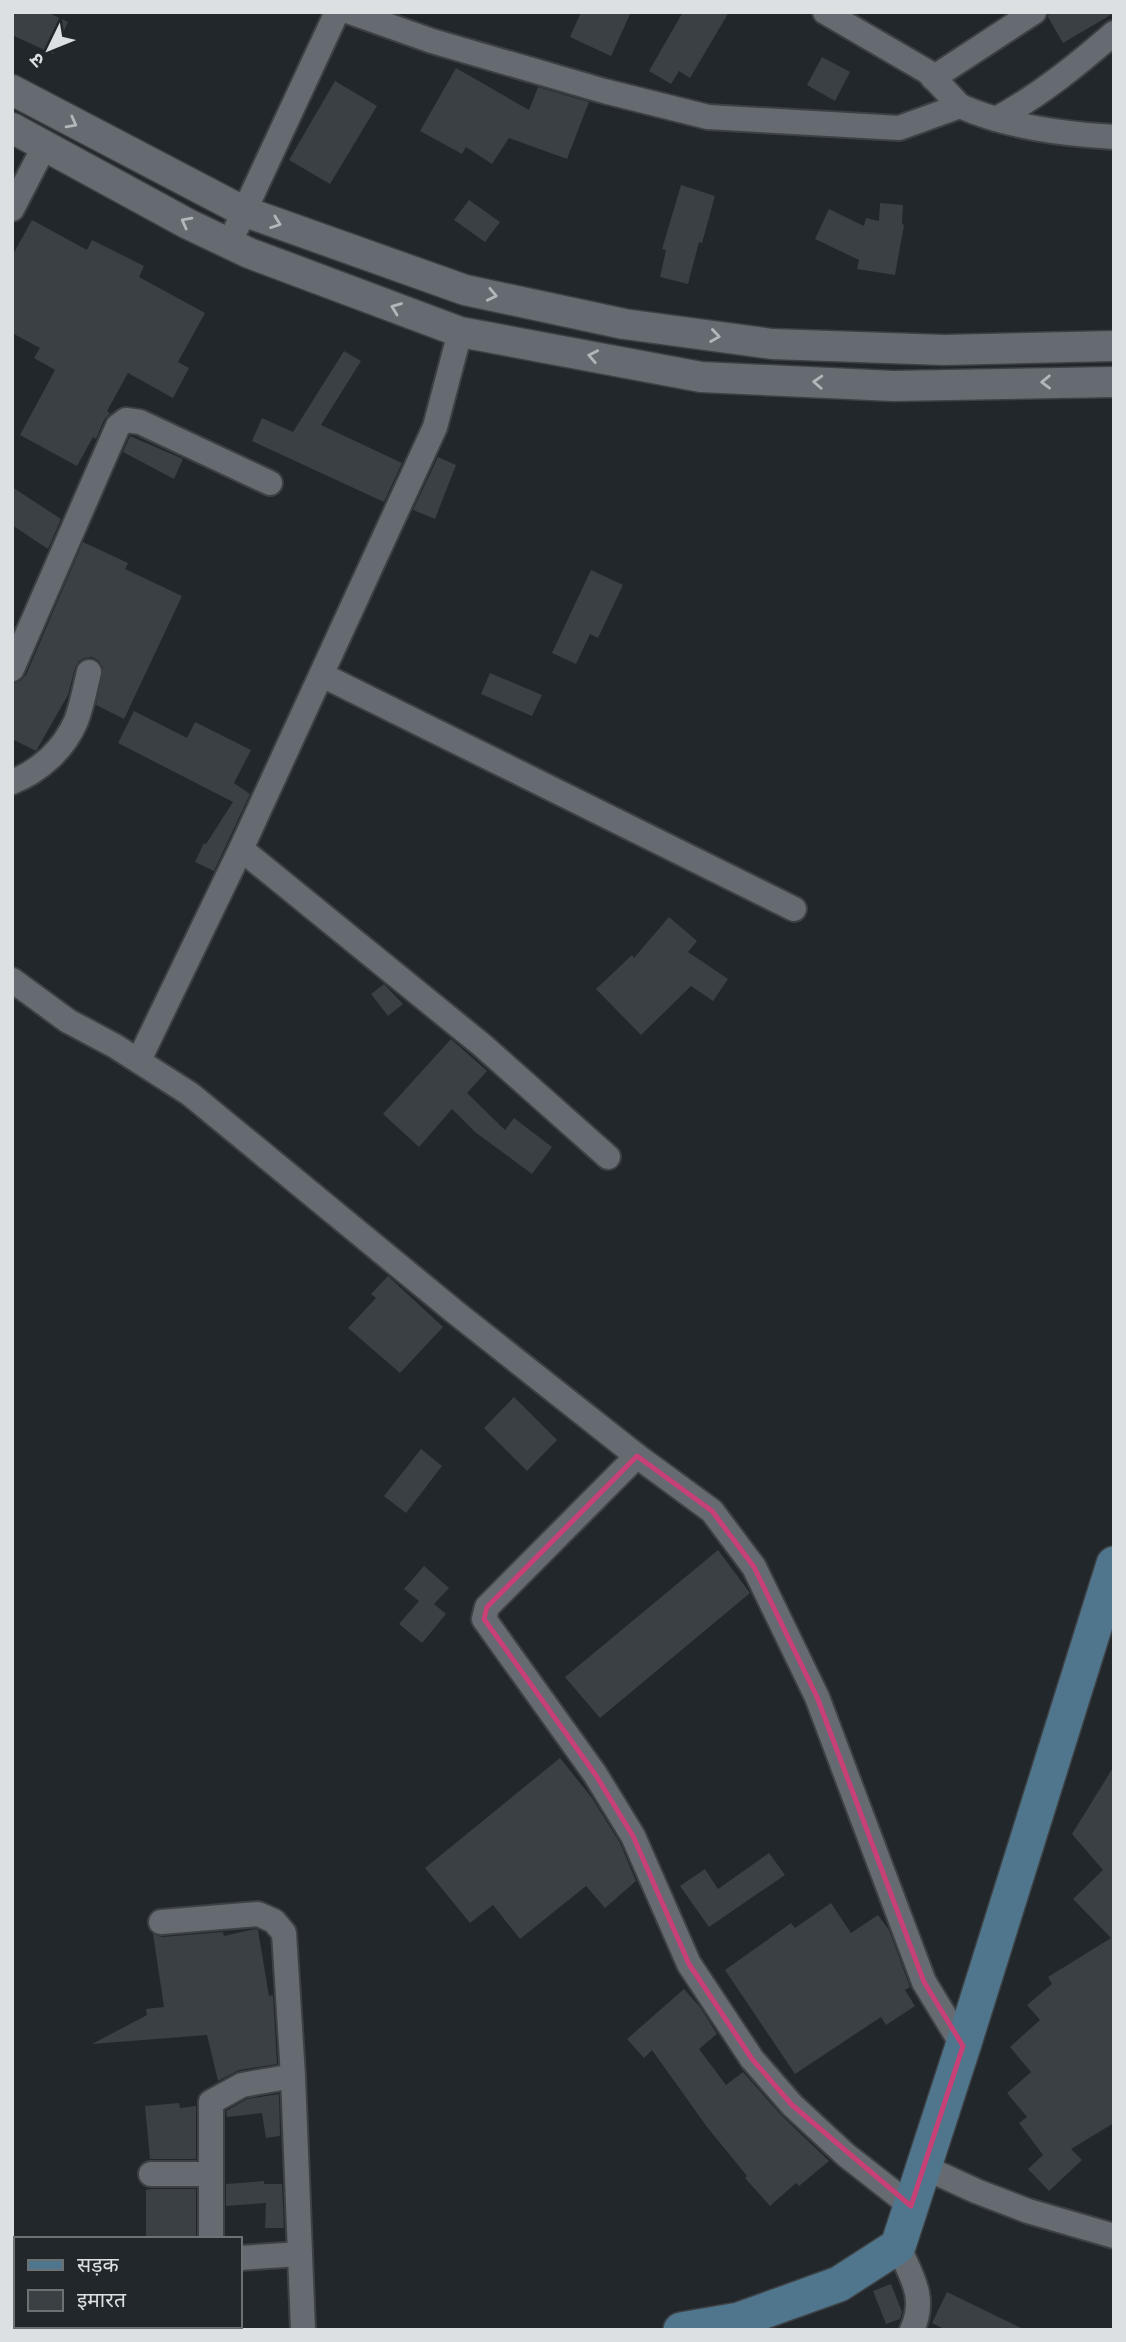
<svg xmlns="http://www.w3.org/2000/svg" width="1126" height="2342" font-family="Ubuntu,'Noto Sans Devanagari',sans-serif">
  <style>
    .building { fill: #3a4044 }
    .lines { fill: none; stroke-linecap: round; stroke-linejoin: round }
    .minor-casing { stroke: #3d4145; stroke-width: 28 }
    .tertiary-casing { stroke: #3d4145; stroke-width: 33 }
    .secondary-casing { stroke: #3d4145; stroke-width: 38 }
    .minor { stroke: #656b70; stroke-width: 24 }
    .tertiary { stroke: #656b70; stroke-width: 30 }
    .secondary { stroke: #4f768c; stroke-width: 35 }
    .oneway { stroke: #b2b7ba }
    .marked { fill: none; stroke: #c74076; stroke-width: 5; stroke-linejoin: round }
  </style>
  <rect width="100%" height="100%" fill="#21272a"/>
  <g class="building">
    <polygon points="12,12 47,12 68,22 53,54 12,35"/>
    <polygon points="581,12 631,12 611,56 570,37"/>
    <polygon points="683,12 729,12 690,78 679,71 671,84 649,71"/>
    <polygon points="1049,12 1114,12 1114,13 1063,43 1048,17"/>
    <polygon points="822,57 850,72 835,101 807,85"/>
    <polygon points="456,68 529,110 538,87 589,102 567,159 509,138 492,164 466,147 462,154 420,131"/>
    <polygon points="335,81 377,106 330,184 289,160"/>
    <polygon points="681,185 715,196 702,243 699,242 688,284 660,277 666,250 662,249"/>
    <polygon points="469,200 500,222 485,242 454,220"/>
    <polygon points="880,203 903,205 902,224 904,225 895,275 857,269 859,260 815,239 829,209 864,226 866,218 879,221"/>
    <polygon points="32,220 87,250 92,240 144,266 139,277 205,313 178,362 189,368 173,398 128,373 107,411 110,413 104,420 96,439 93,437 77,466 20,435 55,370 34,358 40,348 12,333 12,256"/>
    <polygon points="344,351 361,361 321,425 402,463 384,502 252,441 262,418 293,432"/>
    <polygon points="130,436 183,459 174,479 123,452"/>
    <polygon points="438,457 456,465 435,519 413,510"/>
    <polygon points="12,487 61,519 48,549 12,525"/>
    <polygon points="83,542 128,563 125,569 182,596 124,719 96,705 103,668 99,661 92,657 84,658 79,661 75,668 68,695 36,751 12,739 12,684 20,681 26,675"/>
    <polygon points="591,570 623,585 598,638 590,634 576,664 552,653"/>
    <polygon points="490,673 542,695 532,716 481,694"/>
    <polygon points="134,711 187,738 195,722 251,750 234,783 250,794 214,871 195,862 204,843 206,844 233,802 118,743"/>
    <polygon points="669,917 697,941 688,952 728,979 713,1001 691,986 641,1035 596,989 632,955 634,958"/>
    <polygon points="384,984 403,1004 388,1016 371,994"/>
    <polygon points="451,1039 487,1071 467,1093 505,1130 514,1118 552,1147 532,1174 475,1132 452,1109 419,1147 383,1114"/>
    <polygon points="388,1276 443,1327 400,1373 348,1328 376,1298 371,1294"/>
    <polygon points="514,1397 557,1440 527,1471 484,1428"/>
    <polygon points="421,1449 442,1466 406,1513 384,1496"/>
    <polygon points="718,1550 750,1593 600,1718 565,1677"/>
    <polygon points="424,1566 449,1588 434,1604 446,1614 422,1643 399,1624 419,1601 404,1589"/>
    <polygon points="560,1758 592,1798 620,1843 636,1881 605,1908 586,1886 520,1939 493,1905 470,1923 425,1868"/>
    <polygon points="1114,1766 1114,2123 1071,2149 1082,2160 1049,2191 1028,2169 1043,2155 1019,2123 1027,2117 1007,2093 1031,2072 1010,2047 1040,2020 1027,2005 1052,1984 1048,1977 1111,1938 1073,1899 1103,1870 1072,1834"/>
    <polygon points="769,1853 785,1875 709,1927 680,1886 705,1869 718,1889"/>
    <polygon points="831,1903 851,1933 878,1915 889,1930 910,1987 905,1990 915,2006 886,2025 881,2017 795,2074 725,1970 791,1923 795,1928"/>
    <polygon points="255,1929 258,1930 269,1996 273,1995 277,2064 239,2070 218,2081 207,2035 92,2044 147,2015 146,2009 164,2007 153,1934 162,1937 223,1932 224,1936"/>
    <polygon points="684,1989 700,2007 717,2034 699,2049 726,2085 743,2072 781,2115 829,2161 799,2186 796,2183 770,2206 745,2178 747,2176 707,2127 652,2050 644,2058 627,2039"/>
    <polygon points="279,2094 280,2136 266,2138 262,2113 227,2117 226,2111 247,2099"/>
    <polygon points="179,2103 180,2108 196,2106 196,2159 150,2159 145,2106"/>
    <polygon points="264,2181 264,2184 282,2184 284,2228 265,2228 266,2203 226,2206 226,2184"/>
    <polygon points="152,2189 196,2189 196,2239 146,2239 146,2190"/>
    <polygon points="891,2284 902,2312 900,2319 886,2324 873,2291"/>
    <polygon points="947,2292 1025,2330 946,2330 932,2323"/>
  </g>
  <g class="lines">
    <defs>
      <g id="minor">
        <path d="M350,12L432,41L604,91L708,117L899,128L960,106C1007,127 1062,134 1114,137"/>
        <polyline points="825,12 928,72 960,106"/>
        <polyline points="933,78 1034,12"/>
        <path d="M996,119C1039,96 1077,65 1114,33"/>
        <polyline points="12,209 45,145"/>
        <polyline points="229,244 337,12"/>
        <polyline points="12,669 118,426 126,420 140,422 270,483"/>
        <polyline points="322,675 794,909"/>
        <path d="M12,782C40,771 64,749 76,721C82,706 85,688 89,672"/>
        <polyline points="241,849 482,1045 608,1157"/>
        <polyline points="12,980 68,1021 115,1046 190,1094 455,1312 637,1456 712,1511 754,1567 817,1697 924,1982 963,2046"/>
        <polyline points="139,1060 241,849 435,427 460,332"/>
        <polyline points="637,1456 487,1607 484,1619 595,1774 633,1836 689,1964 752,2059 792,2105 846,2155 911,2206"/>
        <polyline points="161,1922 258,1914 274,1921 284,1933 293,2076 303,2330"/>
        <polyline points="924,2167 976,2191 1028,2211 1114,2236"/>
        <polyline points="151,2174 210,2174"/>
        <polyline points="211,2239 211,2102 242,2085 293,2076"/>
        <path d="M898,2246C911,2276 927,2297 912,2330"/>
        <polyline points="240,2258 300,2254"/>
      </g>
      <g id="tertiary">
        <polyline points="12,90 243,211 465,290 624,324 772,344 944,350 1114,346"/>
        <polyline points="12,128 188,224 249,253 460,332 701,377 893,386 1114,382"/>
      </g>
      <polyline id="secondary" points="681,2330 739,2320 839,2284 898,2246 963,2046 1114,1564"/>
    </defs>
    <use href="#minor" class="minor-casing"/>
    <use href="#tertiary" class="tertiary-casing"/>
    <use href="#secondary" class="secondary-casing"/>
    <use href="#minor" class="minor"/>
    <use href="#tertiary" class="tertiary"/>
    <use href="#secondary" class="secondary"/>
  </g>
  <defs><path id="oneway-chevron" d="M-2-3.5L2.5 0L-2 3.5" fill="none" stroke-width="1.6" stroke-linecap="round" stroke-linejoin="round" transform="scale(1.75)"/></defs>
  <g class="oneway">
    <use href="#oneway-chevron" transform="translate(72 123) rotate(28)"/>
    <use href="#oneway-chevron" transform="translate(186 222) rotate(-152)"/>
    <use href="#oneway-chevron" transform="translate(276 223) rotate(20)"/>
    <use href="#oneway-chevron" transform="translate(492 295) rotate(12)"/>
    <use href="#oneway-chevron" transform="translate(396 308) rotate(-159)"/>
    <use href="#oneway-chevron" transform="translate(715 336) rotate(8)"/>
    <use href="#oneway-chevron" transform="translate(593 356) rotate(-169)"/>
    <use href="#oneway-chevron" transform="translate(818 382) rotate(-177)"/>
    <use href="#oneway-chevron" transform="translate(1046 382) rotate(179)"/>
  </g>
  <path class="marked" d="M637,1456L712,1511L754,1567L817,1697L924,1982L963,2046L911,2206L792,2105L752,2059L689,1964L633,1836L595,1774L484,1619L487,1607Z"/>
  <rect width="1126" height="2342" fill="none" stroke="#dce0e2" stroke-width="28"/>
  <rect x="14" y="2237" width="228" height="91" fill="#21272a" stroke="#6c7174" stroke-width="2"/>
  <rect x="28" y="2260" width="35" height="10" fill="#4f768c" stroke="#6c7174" stroke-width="2"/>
  <text x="77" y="2272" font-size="21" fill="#dce0e2">सड़क</text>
  <rect x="28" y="2290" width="35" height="21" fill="#3a4044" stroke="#6c7174" stroke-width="2"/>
  <text x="77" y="2307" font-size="21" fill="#dce0e2">इमारत</text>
  <g transform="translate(49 49) rotate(227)" stroke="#21272a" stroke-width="5" paint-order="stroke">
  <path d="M0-5L12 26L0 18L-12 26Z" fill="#dce0e2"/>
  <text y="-10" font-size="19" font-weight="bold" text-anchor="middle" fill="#dce0e2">उ</text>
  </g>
</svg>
